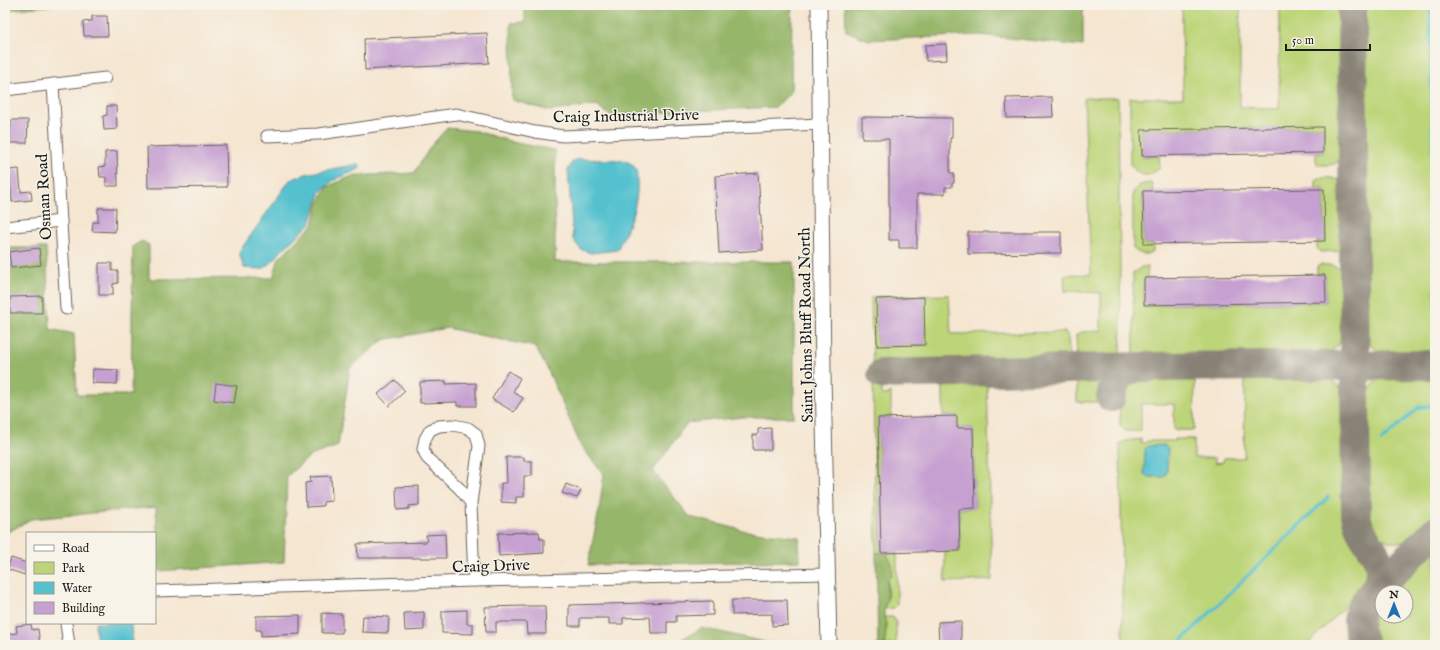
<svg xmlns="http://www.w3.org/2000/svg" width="1440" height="650" font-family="'IM FELL English',serif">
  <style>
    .green { fill: #bdd579; stroke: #6c784a; fill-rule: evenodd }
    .forest { fill: #96b669; stroke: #596942 }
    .water { fill: #55c1cf; stroke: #386e76 }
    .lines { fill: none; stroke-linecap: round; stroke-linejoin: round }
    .stream { stroke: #55c1cf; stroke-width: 3.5 }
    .taxiway { stroke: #888176; stroke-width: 30 }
    .building { fill: #c6a0d1 }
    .street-casing { stroke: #68635b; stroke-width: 13 }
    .secondary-casing { stroke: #68635b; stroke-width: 17 }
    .street { stroke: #fff; stroke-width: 11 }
    .secondary { stroke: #fff; stroke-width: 15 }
    .labels { text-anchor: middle; stroke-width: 3; stroke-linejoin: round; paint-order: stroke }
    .street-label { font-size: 16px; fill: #1c1c1c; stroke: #f7f3e8 }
  </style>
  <rect width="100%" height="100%" fill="#f7f3e8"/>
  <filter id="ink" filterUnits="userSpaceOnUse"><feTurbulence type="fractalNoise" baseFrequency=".025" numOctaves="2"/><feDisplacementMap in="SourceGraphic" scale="8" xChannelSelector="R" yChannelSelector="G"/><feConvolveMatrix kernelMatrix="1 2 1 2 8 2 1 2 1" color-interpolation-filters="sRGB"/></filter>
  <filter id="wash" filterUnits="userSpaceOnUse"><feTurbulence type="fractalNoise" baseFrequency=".012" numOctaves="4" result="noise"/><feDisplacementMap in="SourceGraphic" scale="16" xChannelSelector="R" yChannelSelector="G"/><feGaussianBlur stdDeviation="0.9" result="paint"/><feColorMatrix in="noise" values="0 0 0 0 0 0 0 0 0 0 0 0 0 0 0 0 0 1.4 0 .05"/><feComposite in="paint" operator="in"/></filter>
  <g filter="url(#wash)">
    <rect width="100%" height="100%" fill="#f5e6d1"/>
    <g class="green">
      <path d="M1182,5H1240V107L1279,109L1280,5H1344L1345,153C1337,166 1332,165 1318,165L1316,161V154L1323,153V127L1141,130L1142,156H1159L1160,168C1147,179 1139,177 1130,164V98H1183Z"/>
      <path d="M1362,5H1435V356C1416,356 1389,361 1373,347C1368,342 1366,334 1363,327Z"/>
      <polygon points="1084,98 1118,98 1121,353 1117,358 1082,359 1077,356 1076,335 1081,332 1101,331 1101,293 1065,291 1064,275 1091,274"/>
      <path d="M1319,178C1331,178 1337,176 1345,187V241L1338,251L1320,252L1317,248V241H1325L1324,189H1316V180Z"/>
      <path d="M1150,183L1152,184L1153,191L1143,192L1144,244H1153V252C1147,256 1137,254 1133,248V192C1137,185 1142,184 1150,183Z"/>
      <path d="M1320,265C1334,265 1338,264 1346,276V327L1343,339L1335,348L1327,353L1313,355L1137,357L1134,353L1133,273L1142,267H1148L1147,278L1144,279V305L1326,302L1325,275H1317V267Z"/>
      <path d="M949,295L951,334L1065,332L1068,336L1069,354L1064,360L889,365L887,369L873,370L871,297ZM924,297L925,345L877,346L876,299Z"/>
      <path d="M1396,374H1435V517L1415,536L1404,542H1390L1380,537L1369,525L1365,509V401C1373,382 1375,378 1396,374Z"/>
      <path d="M1142,375L1188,376L1195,381L1194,430H1174V404H1141V431H1126L1120,426C1119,405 1118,384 1142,375Z"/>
      <path d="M1253,375C1276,375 1332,368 1343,392C1345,396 1345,401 1346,404V503L1348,522L1351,536L1368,560L1370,576L1361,590L1307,645H1123L1120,443L1126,441L1141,439V443H1146L1147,441H1175V439H1194V458H1215V463L1223,462L1224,458H1244L1245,381Z"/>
      <polygon points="1098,377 1101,377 1102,399 1100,402 1077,402 1077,379 1079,378"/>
      <polygon points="882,378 887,384 886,386 882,386 882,395 888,395 888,393 891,392 891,418 878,418 881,553 876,553 873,379"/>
      <polygon points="987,381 992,580 945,582 945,551 960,551 959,509 975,508 973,428 957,428 957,416 943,416 943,382"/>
      <path d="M1435,543V645H1378C1364,624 1367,617 1382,598V616H1406V592H1387Z"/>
      <polygon points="885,553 897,553 897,604 894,608 884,609 887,599 889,558"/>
      <polygon points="884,617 893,617 896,623 896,645 885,645 886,625"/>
    </g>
    <g class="forest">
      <polygon points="5,5 56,5 5,10"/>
      <polygon points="525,5 792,5 791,92 776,107 609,115 597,105 550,111 512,100 511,23 525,22"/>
      <polygon points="845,5 1083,5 1083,46 980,35 869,40 846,31"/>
      <polygon points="447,128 476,131 516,143 555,150 555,262 794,262 794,417 743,417 687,423 653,471 690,517 746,531 799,537 800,561 588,565 599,510 604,475 581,446 547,368 535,347 447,328 383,340 350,368 338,446 310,456 287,476 284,562 159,571 156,507 31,519 5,534 6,248 46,248 50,329 74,334 77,395 131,395 133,246 142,241 149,245 149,279 273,278 279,258 313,225 318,204 327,187 352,176 414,173 431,146"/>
      <polygon points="876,553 885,553 889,558 892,564 892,574 887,580 887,599 884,609 884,617 886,625 885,645 878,645"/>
      <polygon points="702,628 769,643 802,644 802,645 671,645"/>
    </g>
    <g class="water">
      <path d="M578,159C589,160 623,158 630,163C637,167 637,173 637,179C639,205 628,228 617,250L591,253L580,249L573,239L568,170L572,162Z"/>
      <polygon points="358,164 361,166 359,169 334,180 321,191 310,224 282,250 274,260 263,269 244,268 239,252 290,180 306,174"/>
      <polygon points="1164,445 1168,448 1167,471 1164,477 1148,477 1144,474 1145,449 1148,446"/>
      <polygon points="95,623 131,623 132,645 97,645"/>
    </g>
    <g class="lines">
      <g class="stream">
        <polyline points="1430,5 1435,242"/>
        <polyline points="1431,438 1435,406"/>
        <polyline points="1381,441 1419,407 1435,406 1435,404"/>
        <polyline points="1180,642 1328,497"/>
      </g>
      <g class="taxiway">
        <path d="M1352,5L1356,514C1357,521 1359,528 1363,534C1371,548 1384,561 1379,579C1378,584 1375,589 1372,593"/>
        <polyline points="882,374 1138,367 1435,365"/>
        <path d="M1111,397C1115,379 1121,372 1138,367"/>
        <polyline points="1365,645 1359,632 1358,621 1360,609 1372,593 1435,531"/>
      </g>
    </g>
    <g id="blocks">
      <g class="building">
        <polygon points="92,16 107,16 108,36 84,36 83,22 92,21"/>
        <polygon points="487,33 489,63 365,70 364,39"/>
        <polygon points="946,44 947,60 926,61 925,45"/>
        <polygon points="1052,97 1053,117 1007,118 1006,98"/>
        <polygon points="107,106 116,106 117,129 104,130 103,116 107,115"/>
        <polygon points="862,117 952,118 952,138 950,138 950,173 954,173 954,183 952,183 952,187 945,187 945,194 917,194 917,248 899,248 899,240 889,240 889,139 862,139"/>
        <polygon points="11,120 28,120 27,143 10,143"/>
        <polygon points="1323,127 1323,153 1142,156 1141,130"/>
        <polygon points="226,145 227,187 148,188 147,147"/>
        <polygon points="117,151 118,186 106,186 106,177 100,177 99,167 105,166 105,152"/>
        <polygon points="19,169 21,192 31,191 32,200 12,202 9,170"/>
        <polygon points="758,173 763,250 719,253 715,176"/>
        <polygon points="1324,189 1325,241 1144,244 1143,191"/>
        <polygon points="98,208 116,208 115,232 92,231 93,222 98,222"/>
        <polygon points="968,232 1061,232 1061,253 968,254"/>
        <polygon points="39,248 41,265 11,268 9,252"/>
        <polygon points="99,263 112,263 112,271 118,271 118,283 113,284 113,295 99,295"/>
        <polygon points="1325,275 1326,302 1144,305 1144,278"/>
        <polygon points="42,296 42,313 10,313 10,297"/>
        <polygon points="924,297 925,345 877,346 876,299"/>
        <polygon points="93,369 118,370 117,384 92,383"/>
        <polygon points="508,371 520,378 513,392 523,398 514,412 492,399"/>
        <polygon points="395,380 405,391 389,406 378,394"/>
        <polygon points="446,381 446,384 476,383 476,406 457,406 457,402 420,403 420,382"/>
        <polygon points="216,383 237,386 234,403 214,400"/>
        <polygon points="957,416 957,428 973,428 975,508 959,509 960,551 881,553 878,418"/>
        <polygon points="771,428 771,450 753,450 753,435 758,435 758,429"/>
        <polygon points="506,457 524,457 524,461 532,461 532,476 524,476 524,497 516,497 516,503 501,502 501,483 507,483"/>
        <polygon points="331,476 332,501 323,502 323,506 306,507 305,483 311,482 310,477"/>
        <polygon points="566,484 581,490 577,498 562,493"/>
        <polygon points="419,486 419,505 409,506 409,509 397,510 396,487"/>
        <polygon points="539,532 540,539 544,539 544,553 499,556 498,533"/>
        <polygon points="445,534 446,558 358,558 357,544 427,542 426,535"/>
        <polygon points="11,558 27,563 25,575 7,569"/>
        <polygon points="732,600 787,600 788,625 772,626 772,614 732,615"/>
        <polygon points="713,601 713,615 676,616 676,622 667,622 667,633 651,633 650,617 623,618 623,624 609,624 609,618 580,618 580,626 569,626 569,605"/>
        <polygon points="526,606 545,606 546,634 527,634 526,622 496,622 496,632 486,632 485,607"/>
        <polygon points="467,610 467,624 473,624 473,634 442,633 442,611"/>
        <polygon points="424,612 424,630 405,631 404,613"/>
        <polygon points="322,613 342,614 342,633 322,633"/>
        <polygon points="300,615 300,634 261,636 261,630 256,630 256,616"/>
        <polygon points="363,616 389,617 388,633 362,632"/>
        <polygon points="961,621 961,645 939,645 938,622"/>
        <polygon points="31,624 32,630 38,629 40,644 10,645 8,634 17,633 16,626"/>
      </g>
    </g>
  </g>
  <g filter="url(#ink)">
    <use href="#blocks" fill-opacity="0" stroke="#68635b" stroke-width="1"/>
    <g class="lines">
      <defs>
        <g id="street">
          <polyline points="53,84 66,309"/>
          <polyline points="5,90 105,78"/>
          <polyline points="267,136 319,134 456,114 535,132 563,136 820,124"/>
          <polyline points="5,227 61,221"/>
          <polyline points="471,503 460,489 427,458 423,449 425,439 430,430 439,426 453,425 468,428 476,434 479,446 471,503 474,581"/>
          <polyline points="155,591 474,581 828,574"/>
          <polyline points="66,623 69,645"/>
        </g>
        <polyline id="secondary" points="819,5 823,375 829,645"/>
      </defs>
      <use href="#street" class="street-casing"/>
      <use href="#secondary" class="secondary-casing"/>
      <use href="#street" class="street"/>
      <use href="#secondary" class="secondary"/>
    </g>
  </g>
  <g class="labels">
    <g class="street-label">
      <text transform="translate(626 115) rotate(-1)" y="6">Craig Industrial Drive</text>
      <text transform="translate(43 197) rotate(-93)" y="6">Osman Road</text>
      <text transform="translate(805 325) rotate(-91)" y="6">Saint Johns Bluff Road North</text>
      <text transform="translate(491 565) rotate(-2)" y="6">Craig Drive</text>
    </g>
  </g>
  <rect width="1440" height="650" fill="none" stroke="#f7f3e8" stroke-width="20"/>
  <rect x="26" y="532" width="130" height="92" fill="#f7f3e8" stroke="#9f9d96"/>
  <rect x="34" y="545" width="20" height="6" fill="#ffffff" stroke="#9f9d96"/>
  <text x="62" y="552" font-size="12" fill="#1c1c1c">Road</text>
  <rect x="34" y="562" width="20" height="12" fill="#bdd579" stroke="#9f9d96"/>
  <text x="62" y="572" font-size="12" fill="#1c1c1c">Park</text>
  <rect x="34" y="582" width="20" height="12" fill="#55c1cf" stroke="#9f9d96"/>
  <text x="62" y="592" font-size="12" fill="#1c1c1c">Water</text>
  <rect x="34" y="602" width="20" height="12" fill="#c6a0d1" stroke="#9f9d96"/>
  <text x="62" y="612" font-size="12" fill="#1c1c1c">Building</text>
  <g transform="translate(1394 604)"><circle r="19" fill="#f7f3e8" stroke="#9f9d96"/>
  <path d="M0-3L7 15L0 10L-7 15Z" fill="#1f6fb2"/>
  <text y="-6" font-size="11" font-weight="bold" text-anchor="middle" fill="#1c1c1c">N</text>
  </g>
  <path d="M1286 44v6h84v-6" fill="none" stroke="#1c1c1c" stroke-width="2"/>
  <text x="1292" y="44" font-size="12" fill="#1c1c1c" stroke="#f7f3e8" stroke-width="3" paint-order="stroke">50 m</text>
</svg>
